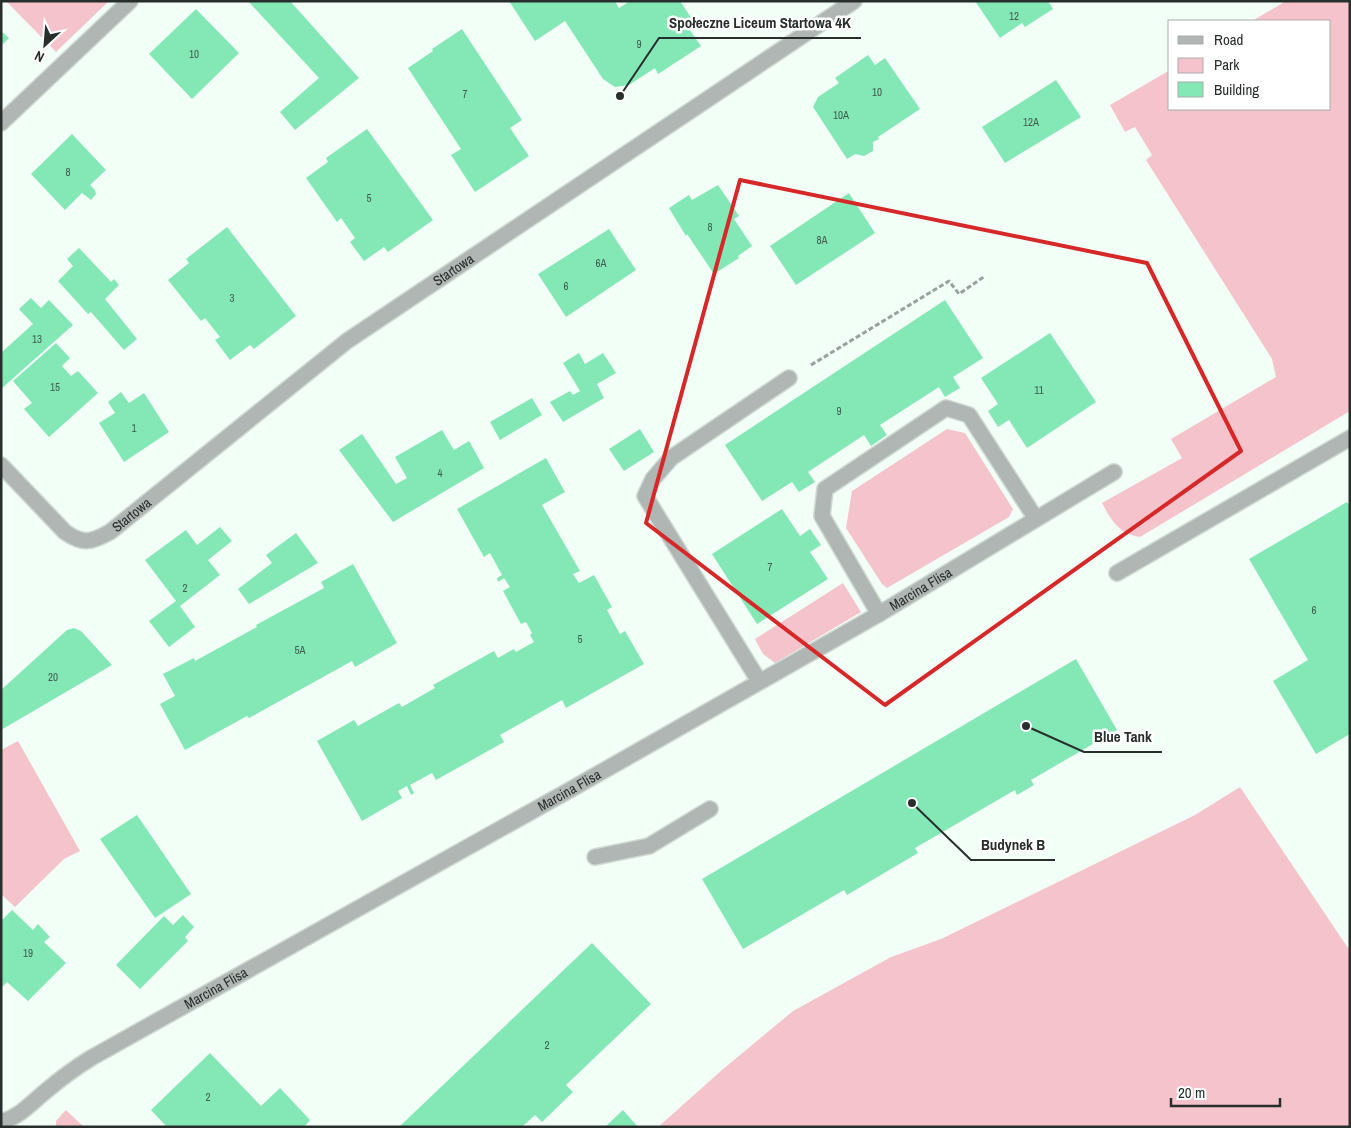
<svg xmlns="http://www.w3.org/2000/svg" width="1351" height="1128" font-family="'Archivo Narrow',sans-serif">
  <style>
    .green { fill: #f5c3cc }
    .building { fill: #84e8b6 }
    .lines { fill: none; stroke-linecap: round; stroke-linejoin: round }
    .service-casing { stroke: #cdd9d2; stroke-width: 18 }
    .minor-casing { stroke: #cdd9d2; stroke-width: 18 }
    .path { stroke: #98a39d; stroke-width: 3; stroke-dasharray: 5 2.5; stroke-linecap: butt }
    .service { stroke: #b0b6b3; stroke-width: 15 }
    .minor { stroke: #b0b6b3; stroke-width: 15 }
    .marked { fill: none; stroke: #d62828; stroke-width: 4; stroke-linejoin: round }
    .labels { text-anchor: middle; stroke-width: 5; stroke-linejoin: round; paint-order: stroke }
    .number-label { font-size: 11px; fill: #3f5c4e }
    .street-label { font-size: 14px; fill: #282e2b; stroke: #fff }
    .leader { fill: none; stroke: #282e2b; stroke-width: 2 }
    .callout-dot { fill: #282e2b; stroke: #fff; stroke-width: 2 }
    .callout-label { font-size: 15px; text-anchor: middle; font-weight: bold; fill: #282e2b; stroke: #fff; stroke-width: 5; stroke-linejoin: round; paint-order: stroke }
  </style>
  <rect width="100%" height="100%" fill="#f1fff7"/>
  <g class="green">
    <polygon points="6,1 109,1 56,52"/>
    <path d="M1286,1H1350V411L1140,537C1119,534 1111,520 1102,503L1182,458L1171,439L1276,377L1272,359L1146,160L1152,155L1135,127L1125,132L1110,105L1170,70V109H1330V21H1252Z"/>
    <polygon points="947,429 965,433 1013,509 1009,517 887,588 882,584 846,528 852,491"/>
    <polygon points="843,583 861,612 775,663 763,654 755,639"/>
    <polygon points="18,741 80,851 64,859 15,907 1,894 1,750"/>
    <polygon points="1240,787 1350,951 1350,1127 658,1127 722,1070 793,1011 891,957 941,939 1195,815"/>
    <polygon points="66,1110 84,1127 56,1127 56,1121"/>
  </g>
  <g class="building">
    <polygon points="248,1 290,1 359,78 295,130 280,112 319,78"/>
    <polygon points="509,1 615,1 619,8 630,1 680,1 694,22 687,26 701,46 658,74 655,68 629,85 615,87 603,79 565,21 535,41"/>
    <polygon points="975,1 1048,1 1053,9 1025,27 1022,23 1000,38"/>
    <polygon points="196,9 239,53 192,99 149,54"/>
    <polygon points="462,29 522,120 510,128 529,156 475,192 451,155 461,149 408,68 433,51 432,49"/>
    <polygon points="1,31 9,38 1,46"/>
    <polygon points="868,55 875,65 885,58 920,109 878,137 879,139 873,142 873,151 864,156 855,154 847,159 813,107 818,97 839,83 835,78"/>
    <polygon points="1056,80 1081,117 1005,163 982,127"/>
    <polygon points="367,129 433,220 388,252 384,247 364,261 350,242 355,238 341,218 337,222 306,178 328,162 326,158"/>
    <polygon points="72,134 106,170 90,185 95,190 96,194 91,200 82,193 65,210 31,174"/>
    <polygon points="718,185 739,216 734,219 752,246 738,256 739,258 714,274 687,234 686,236 669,208 689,195 692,200"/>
    <polygon points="849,193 875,233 796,285 770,246"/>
    <polygon points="227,227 296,316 254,349 250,345 230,360 215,340 220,337 205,318 201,321 168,280 189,263 186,259"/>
    <polygon points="609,229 636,270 566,317 538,274"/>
    <polygon points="79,248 111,282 114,279 119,285 105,299 137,339 124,350 91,312 88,314 58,281 73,266 67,259"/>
    <polygon points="31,298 41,308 49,300 73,325 1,389 1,353 33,324 19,309"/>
    <polygon points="945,300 983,358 953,377 960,388 945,397 939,387 880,425 887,435 871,446 864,435 808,472 815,482 799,492 792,482 762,501 725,445"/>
    <polygon points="1050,333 1096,402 1027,448 1009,420 998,427 988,411 998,404 981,378"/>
    <polygon points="56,343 70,358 62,366 71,376 78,371 98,393 49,437 24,409 32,403 13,381"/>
    <polygon points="579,353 585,364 603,353 616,373 597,384 604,398 563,422 550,402 570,391 573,395 580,391 563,363"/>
    <polygon points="121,392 129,403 144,393 169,432 124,462 99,423 115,413 108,402"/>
    <polygon points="532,398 542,415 500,440 490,422"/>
    <polygon points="640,429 654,452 624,471 609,449"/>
    <polygon points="442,430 454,450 469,441 484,468 393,522 339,450 362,434 396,484 407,478 395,457"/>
    <polygon points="546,458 565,492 542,505 580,571 573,574 579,583 594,575 612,607 607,610 620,634 625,631 644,664 566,708 562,700 500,735 504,742 436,780 432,773 410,785 414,793 411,795 407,786 398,791 402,798 362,821 317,741 354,720 358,726 399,703 402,707 435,688 433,685 494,651 498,658 514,649 516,652 534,642 530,635 532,633 526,622 521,624 503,591 510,587 504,578 498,582 497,578 502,575 490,553 484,557 457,509"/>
    <polygon points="1347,502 1350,506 1350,734 1316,754 1273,681 1308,660 1249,559"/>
    <polygon points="782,509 800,536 810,529 821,545 810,552 828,579 757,624 712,554"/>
    <polygon points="220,527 232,541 208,560 220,575 180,606 195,627 169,647 149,621 176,601 145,560 186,530 197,545"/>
    <polygon points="296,533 318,563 249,604 238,589 272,563 266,555"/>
    <polygon points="353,564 397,643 355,667 352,661 249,718 247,716 185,750 160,704 175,696 163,674 194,658 195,661 257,627 256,625 324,588 321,582"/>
    <polygon points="74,628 81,631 112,665 1,730 1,690 67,630"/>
    <polygon points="1076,659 1117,730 1031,780 1034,785 1017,795 1015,790 915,848 918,853 847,895 844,890 743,949 702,879"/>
    <polygon points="137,815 191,894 155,918 100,839"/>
    <polygon points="12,910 33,930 38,924 50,937 44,942 66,963 28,1001 7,982 1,988 1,921"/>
    <polygon points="183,915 194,927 185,937 188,941 140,989 116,965 164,916 173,925"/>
    <polygon points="592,943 651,1004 566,1085 573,1092 542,1122 535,1115 522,1127 399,1127"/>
    <polygon points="210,1053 261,1106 280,1088 310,1120 304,1127 167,1127 151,1110"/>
    <polygon points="623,1110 638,1127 605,1127"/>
  </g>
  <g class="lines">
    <defs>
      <g id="service">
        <polyline points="1117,573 1350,438"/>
        <polyline points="879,614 822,516 825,489 946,408 969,415 1036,519"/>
        <polyline points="759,681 645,496 653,479 671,458 789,378"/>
        <polyline points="595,857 649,846 710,809"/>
      </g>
      <g id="minor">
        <polyline points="1,123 130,1"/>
        <path id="s1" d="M1,465L65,532C83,545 92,542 110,532L347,341L854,1"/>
        <path id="s2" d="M1,1122C21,1116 31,1103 46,1091C60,1079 75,1068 91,1058L568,791L879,614L1114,472"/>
      </g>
    </defs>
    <use href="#service" class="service-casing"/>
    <use href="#minor" class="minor-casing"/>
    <polyline class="path" points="811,365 949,281 959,294 985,276"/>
    <use href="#service" class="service"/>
    <use href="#minor" class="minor"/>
  </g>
  <path class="marked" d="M740,180L1147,263L1241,451L885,705L646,523Z"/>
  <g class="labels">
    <g class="number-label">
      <text x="1014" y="20">12</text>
      <text x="639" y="48">9</text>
      <text x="194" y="58">10</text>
      <text x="877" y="96">10</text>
      <text x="465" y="98">7</text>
      <text x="841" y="119">10A</text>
      <text x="1031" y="126">12A</text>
      <text x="68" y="176">8</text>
      <text x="369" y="202">5</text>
      <text x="710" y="231">8</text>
      <text x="822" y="244">8A</text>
      <text x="601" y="267">6A</text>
      <text x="566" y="290">6</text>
      <text x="232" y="302">3</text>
      <text x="37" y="343">13</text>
      <text x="55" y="391">15</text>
      <text x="1039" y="394">11</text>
      <text x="839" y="415">9</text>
      <text x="134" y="432">1</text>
      <text x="440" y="477">4</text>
      <text x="770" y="571">7</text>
      <text x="185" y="592">2</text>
      <text x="1314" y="614">6</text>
      <text x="580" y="643">5</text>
      <text x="300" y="654">5A</text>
      <text x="53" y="681">20</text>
      <text x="28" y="957">19</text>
      <text x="547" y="1049">2</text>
      <text x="208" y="1101">2</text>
    </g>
    <g class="street-label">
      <text dy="5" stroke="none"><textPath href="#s1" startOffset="574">Startowa</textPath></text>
      <text dy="5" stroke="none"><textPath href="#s1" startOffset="169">Startowa</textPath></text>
      <text dy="5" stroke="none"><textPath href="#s2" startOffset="1064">Marcina Flisa</textPath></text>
      <text dy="5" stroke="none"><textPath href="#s2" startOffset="659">Marcina Flisa</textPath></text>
      <text dy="5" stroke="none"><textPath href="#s2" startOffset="254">Marcina Flisa</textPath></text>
    </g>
  </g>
  <path class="leader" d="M620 96L659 38H861M1026 726L1084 752H1162M912 803L971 860H1055"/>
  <g class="callout-dot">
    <circle cx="620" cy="96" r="5"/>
    <circle cx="1026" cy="726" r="5"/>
    <circle cx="912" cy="803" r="5"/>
  </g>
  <g class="callout-label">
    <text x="760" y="28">Społeczne Liceum Startowa 4K</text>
    <text x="1123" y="742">Blue Tank</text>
    <text x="1013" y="850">Budynek B</text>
  </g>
  <rect width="1351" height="1128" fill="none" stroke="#282e2b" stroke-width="5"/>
  <rect x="1168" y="20" width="162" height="90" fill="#ffffff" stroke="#a9abaa"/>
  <rect x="1178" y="36" width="25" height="8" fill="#b0b6b3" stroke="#a9abaa"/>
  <text x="1214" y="45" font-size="15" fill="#282e2b">Road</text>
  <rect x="1178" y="58" width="25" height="15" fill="#f5c3cc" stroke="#a9abaa"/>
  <text x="1214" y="70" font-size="15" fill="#282e2b">Park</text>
  <rect x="1178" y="82" width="25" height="15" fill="#84e8b6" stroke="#a9abaa"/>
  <text x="1214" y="95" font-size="15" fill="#282e2b">Building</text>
  <g transform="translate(45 45) rotate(206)" stroke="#ffffff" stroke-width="4" paint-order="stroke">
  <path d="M0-4L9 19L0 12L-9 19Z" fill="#282e2b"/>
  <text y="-8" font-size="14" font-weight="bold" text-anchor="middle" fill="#282e2b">N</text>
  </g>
  <path d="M1171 1098v8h109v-8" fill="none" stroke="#282e2b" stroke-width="2.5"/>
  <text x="1178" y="1098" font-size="15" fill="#282e2b" stroke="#ffffff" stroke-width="4" paint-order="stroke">20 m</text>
</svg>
